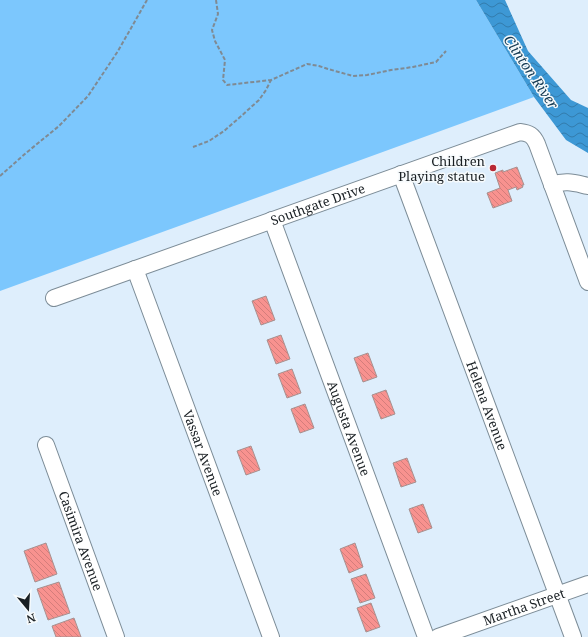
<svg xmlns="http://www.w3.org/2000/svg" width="588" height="637" font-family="'Noto Serif',serif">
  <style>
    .grass { fill: #7cc7fd }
    .water { fill: url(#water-waves) }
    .building { fill: url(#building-back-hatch); stroke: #a69190 }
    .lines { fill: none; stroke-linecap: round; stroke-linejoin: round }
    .minor-casing { stroke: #7c8c97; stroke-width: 18 }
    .path { stroke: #7f8a93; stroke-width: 2; stroke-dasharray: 4 2; stroke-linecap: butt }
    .minor { stroke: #fff; stroke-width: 16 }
    .poi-dot { fill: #b92834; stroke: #f6fafc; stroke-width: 1.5 }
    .labels { text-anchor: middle; stroke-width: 3; stroke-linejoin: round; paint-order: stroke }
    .poi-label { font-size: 13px; fill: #191f23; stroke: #f6fafc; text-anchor: end }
    .street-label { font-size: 13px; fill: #191f23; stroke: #f6fafc }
    .water-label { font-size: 14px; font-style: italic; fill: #153b54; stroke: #f6fafc }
  </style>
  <defs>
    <pattern id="water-waves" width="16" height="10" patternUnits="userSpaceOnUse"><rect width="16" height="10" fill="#3d98d5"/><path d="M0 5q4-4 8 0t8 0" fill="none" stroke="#327bac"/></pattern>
    <pattern id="building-back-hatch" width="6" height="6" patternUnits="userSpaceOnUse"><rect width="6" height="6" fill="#f8928f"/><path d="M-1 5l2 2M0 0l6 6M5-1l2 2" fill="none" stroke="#d47d7b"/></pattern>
  </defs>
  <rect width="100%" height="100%" fill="#deeefc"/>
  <polygon class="grass" points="0,0 476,0 534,97 0,291"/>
  <polygon class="water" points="476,0 505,0 528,51 571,100 588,108 588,153 566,140 534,97"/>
  <g class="building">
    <polygon points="517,167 524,185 522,185 523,187 517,190 516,187 508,190 512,201 493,208 487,193 500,188 495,173 503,170 503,172"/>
    <polygon points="266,296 275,320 261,325 252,301"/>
    <polygon points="281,335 290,359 276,364 267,340"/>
    <polygon points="368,353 377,377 363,382 354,358"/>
    <polygon points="292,369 301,393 287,398 278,374"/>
    <polygon points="386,390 395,414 381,419 372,395"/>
    <polygon points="305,404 314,428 300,433 291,409"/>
    <polygon points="251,446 260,470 246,475 237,451"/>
    <polygon points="407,458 416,482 401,487 393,463"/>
    <polygon points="423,504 432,528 418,533 409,509"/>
    <polygon points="46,543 57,574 35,582 24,551"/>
    <polygon points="355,543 363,567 349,573 340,549"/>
    <polygon points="366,574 375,598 360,603 351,579"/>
    <polygon points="59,582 70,613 48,620 37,589"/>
    <polygon points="371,603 380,627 366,632 357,608"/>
    <polygon points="74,618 81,637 56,637 52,626"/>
  </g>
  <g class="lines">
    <defs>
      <g id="minor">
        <path id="s1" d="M401,174L573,637"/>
        <path d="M552,185C566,180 574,183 588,186"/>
        <path id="s2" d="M272,220L426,637"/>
        <path id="s3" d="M135,269L271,637"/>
        <path id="s4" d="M54,298L520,132C529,133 533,135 537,144L588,282"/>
        <path id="s5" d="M46,445L116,637"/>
        <path id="s6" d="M438,637L588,584"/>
      </g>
    </defs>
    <use href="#minor" class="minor-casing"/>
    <g class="path">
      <polyline points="216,0 218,14 212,30 215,41 225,60 223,80 227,85 271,80 307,64 319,66 328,69 353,76 367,75 391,70 413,67 436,62 446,51"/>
      <polyline points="193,147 209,141 224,131 239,118 259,100 266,90 271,80"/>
      <polyline points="0,176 26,153 59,126 88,96 118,51 147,0"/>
    </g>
    <use href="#minor" class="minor"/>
  </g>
  <circle class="poi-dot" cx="493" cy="168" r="4"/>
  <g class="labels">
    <g class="poi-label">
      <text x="485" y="166">Children<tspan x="485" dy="15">Playing statue</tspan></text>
    </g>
    <g class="street-label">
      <text dy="5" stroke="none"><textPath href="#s4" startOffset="280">Southgate Drive</textPath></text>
      <text dy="5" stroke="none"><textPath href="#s1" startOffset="247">Helena Avenue</textPath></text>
      <text dy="5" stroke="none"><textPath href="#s2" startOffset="222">Augusta Avenue</textPath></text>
      <text dy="5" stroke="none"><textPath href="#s3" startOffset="196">Vassar Avenue</textPath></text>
      <text dy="5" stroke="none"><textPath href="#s5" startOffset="102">Casimira Avenue</textPath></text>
      <text dy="5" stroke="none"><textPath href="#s6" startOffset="91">Martha Street</textPath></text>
    </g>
    <g class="water-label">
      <text transform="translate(531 72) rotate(56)" y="5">Clinton River</text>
    </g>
  </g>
  <g transform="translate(28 609) rotate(162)" stroke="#f6fafc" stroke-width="3" paint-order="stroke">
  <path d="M0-3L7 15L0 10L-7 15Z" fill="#191f23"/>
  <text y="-6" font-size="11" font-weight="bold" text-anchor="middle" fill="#191f23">N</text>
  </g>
</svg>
